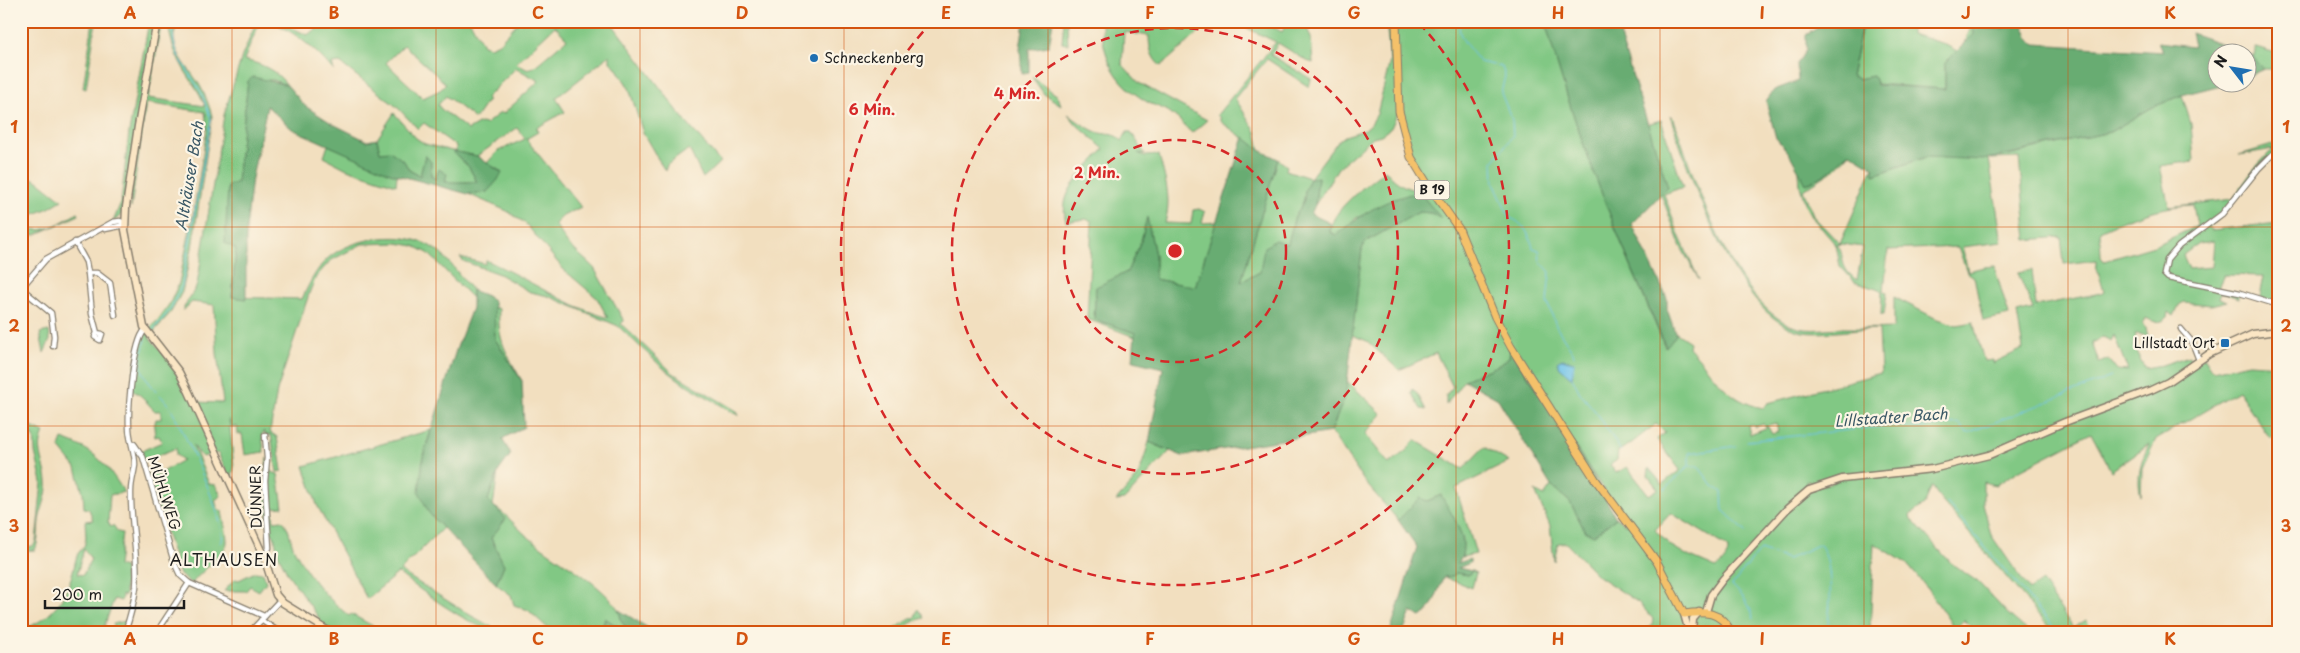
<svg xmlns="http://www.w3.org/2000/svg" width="2300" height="653" font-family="'Playpen Sans',sans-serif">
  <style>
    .green { fill: #81c884; stroke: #4e7250; fill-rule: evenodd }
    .forest { fill: #68ac72; stroke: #426447 }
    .water { fill: #6cc2e9; stroke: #446f82 }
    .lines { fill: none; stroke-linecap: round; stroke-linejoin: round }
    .stream { stroke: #6cc2e9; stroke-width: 1 }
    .street-casing { stroke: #877e6e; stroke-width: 7 }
    .secondary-casing { stroke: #877e6e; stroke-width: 9 }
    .primary-casing { stroke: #877e6e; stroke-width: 9 }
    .street { stroke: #fff; stroke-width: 4.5 }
    .secondary { stroke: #fbe6c4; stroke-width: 6 }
    .primary { stroke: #f4c16b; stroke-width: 7 }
    .grid { fill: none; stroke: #d4530e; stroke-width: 1; stroke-opacity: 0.55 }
    .ring { fill: none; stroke: #d62828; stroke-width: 2.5; stroke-dasharray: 9 6 }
    .poi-dot { fill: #1f6fb2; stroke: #fcf5e5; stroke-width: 2 }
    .labels { text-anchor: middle; stroke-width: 4.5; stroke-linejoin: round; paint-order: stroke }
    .shield { fill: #fcf5e5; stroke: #5f5d58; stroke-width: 1 }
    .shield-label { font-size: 12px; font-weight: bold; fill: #1c1c1c }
    .poi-label { font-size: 14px; fill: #1c1c1c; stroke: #fcf5e5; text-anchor: start }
    .street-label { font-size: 14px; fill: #1c1c1c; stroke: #fcf5e5 }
    .water-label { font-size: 15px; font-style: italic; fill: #385664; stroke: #fcf5e5 }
    .quarter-label { font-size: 16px; letter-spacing: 1px; fill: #1c1c1c; stroke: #fcf5e5 }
    .centre { fill: #d62828; stroke: #fcf5e5; stroke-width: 2.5 }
    .ring-label { font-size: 15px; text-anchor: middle; font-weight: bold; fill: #d62828; stroke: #fcf5e5; stroke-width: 4.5; stroke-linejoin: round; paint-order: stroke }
    .neatline { fill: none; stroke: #d4530e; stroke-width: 2 }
    .grid-label { font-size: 16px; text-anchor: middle; font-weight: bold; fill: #d4530e }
  </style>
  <rect width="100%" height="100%" fill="#fcf5e5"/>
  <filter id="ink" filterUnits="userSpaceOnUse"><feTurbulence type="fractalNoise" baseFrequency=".02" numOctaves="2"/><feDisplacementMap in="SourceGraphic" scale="10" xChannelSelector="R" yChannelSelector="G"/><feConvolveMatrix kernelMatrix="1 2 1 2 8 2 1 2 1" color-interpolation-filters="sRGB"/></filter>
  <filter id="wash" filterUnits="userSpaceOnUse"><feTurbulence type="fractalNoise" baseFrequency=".0096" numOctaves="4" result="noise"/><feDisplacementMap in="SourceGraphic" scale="20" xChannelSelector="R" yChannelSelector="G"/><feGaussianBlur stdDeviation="1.12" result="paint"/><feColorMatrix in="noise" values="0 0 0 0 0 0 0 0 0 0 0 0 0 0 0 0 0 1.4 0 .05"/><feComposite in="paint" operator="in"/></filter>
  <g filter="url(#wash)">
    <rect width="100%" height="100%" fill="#f2dfbf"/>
    <g class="green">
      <polygon points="93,21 96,21 86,89 83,88"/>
      <path d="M149,21H162L148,98L205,106C199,89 188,78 180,62C173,50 170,35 167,21H179C178,28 173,32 174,39C176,56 190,70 199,84C205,94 209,105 212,116L192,248L182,292L171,312L149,337L180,372L194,402L223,403L217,353L214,305L192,302L183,311C185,302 193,294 197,285L224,115L242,56L257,21H260L244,60C262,64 276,70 287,85L273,80L248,81L237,182L228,187L226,243L236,248L232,297L302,299C308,286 315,271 326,260C350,237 408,228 436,250C450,260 461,278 472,290V298L428,253L414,246L397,243L362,244L330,261L316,277L310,291L277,391L270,432L277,437L282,471L277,472L271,435H265V431L262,434L264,452L245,455L242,434H238L237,426L231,427L229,419L234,467L231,482L218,453L202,457L193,445L209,484L216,485L221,496L215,500L218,509L222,511C223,519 227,532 227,541C228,553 199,572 192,584L180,575L147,474L154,473L160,477V473L183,460L176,455V448L144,461L139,452L162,442L159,436L155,437L154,427L156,419H161V411H155C145,402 145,396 131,390L140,337L158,320L170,303L179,283L193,216L207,129L205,112L146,103L131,208L129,187L121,215L113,222L121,202L129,132Z"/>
      <path d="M270,21H278L307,35L317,29L308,21H470L483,45L490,47L499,43L519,21H610L686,122L720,162L703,178L689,149L667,165L665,171L643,133L629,88L615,66L610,62V55L556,98L565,112L536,128L538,132L526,139L581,207L563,216L555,224L567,243L594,268L624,321L621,324L673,373L737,411L739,416L682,382L662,367L618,326L548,296L530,292L499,274L463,261L460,257L485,264L486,260C528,279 565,305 608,318L597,298L564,270L526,224L507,211L468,194L487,192L502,172L487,163L498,151L525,139L517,128L477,156L456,152V146L424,123L418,129L397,107L340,63L332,64L334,71C315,49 297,33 270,21ZM555,26L567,39L534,67L526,69L516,63ZM404,45L446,84L440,90L423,98L386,63ZM516,68L539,81L503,114L501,112L486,124L480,123L468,130L441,109L438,105L446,96L475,119L488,100L486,98Z"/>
      <polygon points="1064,21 1067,21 1068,44 1062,43"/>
      <path d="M1102,21H1162L1201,31L1161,66C1151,59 1149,46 1149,36L1124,32L1122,64L1139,83L1207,120L1192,133C1185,127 1179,119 1172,114C1164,107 1152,106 1144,100C1115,82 1101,55 1102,21Z"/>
      <polygon points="1232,21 1262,21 1282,32 1288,21 1304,21 1311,38 1313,63 1307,61 1278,43 1271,55 1311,79 1309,87 1267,59 1235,98 1256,132 1260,150 1220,121 1220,118 1217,115 1276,42"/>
      <path d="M1386,21H1545C1575,134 1619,240 1665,347L1676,335L1675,332L1690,342L1689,347C1713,373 1726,401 1763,408L1768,403L1881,373L1879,329C1857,329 1823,335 1803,332C1735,320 1689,172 1670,115L1674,119C1693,176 1733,306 1795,327C1810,332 1829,328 1844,328C1861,328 1877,329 1894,328V297L1935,318L1957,325L1973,322L1984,361L1993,360V363L2023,349L2017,313L2033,309L2018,273L2032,270L2036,306L2101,293L2104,291L2096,265V260L2064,264L2061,237L2027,240L2019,158L1991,159L2110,132L2151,108L2182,95L2191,124L2194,161L2160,166L2169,207L2233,199L2253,170L2273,149L2239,155L2279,143V148L2222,214L2208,227L2211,230L2279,223V288L2277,304L2262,299L2260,292L2263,276L2224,275L2217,289L2240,293L2238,298L2221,292L2219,298L2227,301L2211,305L2184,302L2179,305L2174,316L2169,312L2168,317C2161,324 2154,322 2146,318L2143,325L2146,328L2148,337L2140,334H2134L2136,341L2133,346L2145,368L2162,365L2189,356L2192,365L2204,357L2213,371L2249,363L2279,365V437L2270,438L2238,391L2156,439L2142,469L2141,496C2136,476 2141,462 2149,444L2111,471L2091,433L2020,470L1996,485L1983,482V503L1991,535L2029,590L2042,581L2073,628L2086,620L2093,632H2053L1941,500L1932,486L1924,505L1910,515L1911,519L1952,564L1978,582L2008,614L2029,632H1976L1964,620L1955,629L1927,588L1906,563L1874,543L1870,632H1692L1696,616L1684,614L1690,632H1665L1646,629L1652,624L1653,619L1639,603L1598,576L1566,543H1558L1554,561L1550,526L1535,491L1544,496L1551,486L1570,502L1585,531L1594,535L1616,518L1627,525L1510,348L1509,357L1499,365L1464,380L1446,405V395L1453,387L1436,353L1399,370L1367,341L1352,335L1362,249L1365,242L1419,212L1431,213L1439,218L1419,192L1356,218L1337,235L1330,232C1331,209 1368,184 1385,170C1397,185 1412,193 1431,190L1411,157L1398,112L1391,128L1381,135L1373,137L1338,168L1315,205L1318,177L1305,190L1304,200L1294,219L1288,245L1260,272L1241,282L1278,159L1287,166L1286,170L1310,178L1338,141L1345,136L1364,130L1371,124L1377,114L1390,61ZM2193,205L2197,226L2154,246L2104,261L2101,257L2100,231C2126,218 2165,205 2193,205ZM2214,241L2212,267L2189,269L2183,255L2199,243ZM2114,335L2128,371L2117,370L2109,359L2099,363L2092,343L2103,337L2111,341ZM1776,423L1778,432L1772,434L1768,427L1750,434L1748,426L1753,425L1754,427L1764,424L1765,426ZM1656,424L1665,433L1657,439L1658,441L1680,470L1662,484L1649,468L1648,476L1658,489L1649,495L1627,467L1616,473L1610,465L1617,460L1618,451L1629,445ZM1838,480L1810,490L1806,481L1813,483ZM1671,513L1727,547C1731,555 1722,564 1716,568L1688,556L1670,545L1655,530Z"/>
      <polygon points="1863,21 1911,21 1911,34 1942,43 1957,51 1945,63 1945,89 1877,84 1873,76 1858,79 1851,76"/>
      <path d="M1973,21H2025C2007,29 1992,32 1973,25L1974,34L1965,43Z"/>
      <polygon points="2239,21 2260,21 2262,31"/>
      <polygon points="2256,47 2279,54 2279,69 2264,69 2253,60"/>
      <polygon points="1032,77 1058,96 1061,105 1044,94"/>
      <path d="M394,113L416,138L425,144L452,151L469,167L477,182C461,181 445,186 431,176V162L425,156L420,176L409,170L404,161L380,152L377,139Z"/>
      <path d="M1068,114C1074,119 1093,132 1100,133C1109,135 1115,133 1122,141L1127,132H1131L1145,154L1138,153L1145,156L1159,155C1165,179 1172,198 1165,223L1191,224L1193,210L1199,209L1205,212L1202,223L1217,222L1195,287L1155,279V255L1147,218L1141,241L1127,272L1096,288L1094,319L1135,333V337L1087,319L1092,221L1085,219L1066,222C1057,190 1086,171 1104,149L1077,125Z"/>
      <polygon points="1661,120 1683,187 1664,194 1679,235 1699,280 1681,247 1661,194 1668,187 1647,124"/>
      <polygon points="328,145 397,175 396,185 347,169 324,157"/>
      <path d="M1850,153L1834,170L1803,190L1814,217L1840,244L1873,167L1875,175L1926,157L1989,159L2002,242L1962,247L1968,271L1984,267L1994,266L2009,315L1983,321L1974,277L1967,272L1958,247L1888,250L1884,291L1887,292L1884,315H1881L1882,291L1855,282L1840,266L1836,245L1811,216L1806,207L1800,186L1799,171L1807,184ZM1842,244L1863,247L1857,280C1837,267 1846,254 1837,245Z"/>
      <path d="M21,173L38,181L62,200L49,208L22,219L25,226C42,237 62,221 78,213L79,215L35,235L21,232Z"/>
      <path d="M494,307L499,309C497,342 507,353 522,381L495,339Z"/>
      <polygon points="49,331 50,340 44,353 40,333"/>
      <polygon points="1347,381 1382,414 1365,434 1389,464 1407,450 1415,440 1463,469 1484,447 1509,462 1456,488 1476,554 1462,557 1463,539 1441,495 1427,501 1418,502 1398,520 1364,481 1331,432 1346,393"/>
      <polygon points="1413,389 1418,395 1426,410 1421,409 1411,393"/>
      <path d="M21,403L32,427L44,433C35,451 46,464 47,482C48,493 43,505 40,516C37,527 40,539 35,550L21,551V548L33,546L36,542L42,482L35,452L34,436L21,432Z"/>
      <path d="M431,430L423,457L429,513L443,528L400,571L470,615L501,632C476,632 419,589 398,573L367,599L317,505L304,466Z"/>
      <path d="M62,439C95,450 106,463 124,492L110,495L108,522L111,527L113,525L118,532L122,533L118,566L125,568V596L122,595L121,601L114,599L104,627L112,631L115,630L113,624L129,620L125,632H21V630C51,619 65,602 73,571C76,561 75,554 84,547L86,538L85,521L93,520L89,509L84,508L83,493L76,468L59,447ZM84,549L91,559L83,575L77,574Z"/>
      <polygon points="1149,442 1170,451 1124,500 1116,501 1139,475"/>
      <path d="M267,458L271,472L278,474L283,507L272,508L274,521L282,520C290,527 290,540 294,549C310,579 324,595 349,616L351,614L384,632H327L316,621H321L288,574L278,554L274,535L268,526L265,481Z"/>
      <path d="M498,472L493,506C507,514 515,526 527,536C555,559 589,575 613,602C620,610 622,622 628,632L619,628L605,618L601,632H552L528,610L514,605L511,595L496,584L504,565L491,538L488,500Z"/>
      <polygon points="1472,571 1476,573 1472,588 1444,577 1453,576 1456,573 1468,575"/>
      <polygon points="255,572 263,573 266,582 259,591 250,586 246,591 224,591 235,579 239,580"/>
      <path d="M918,609L924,618C911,620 901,632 891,632L910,618L914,619Z"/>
    </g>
    <g class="forest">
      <polygon points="1024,21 1053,21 1049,46 1029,49 1029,72 1022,74 1020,49"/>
      <path d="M1545,21H1620L1621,40L1668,187L1632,224L1667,298V309L1676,335L1666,347C1619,241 1575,134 1545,21Z"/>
      <path d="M1828,21H1863L1851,76L1858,79L1873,76L1877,85L1945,89V63L1974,34L1973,25C1991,32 2005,29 2022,22L2029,39L2035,44L2163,52L2158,42L2194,46L2191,33L2249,53L2264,69L2248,76V52H2218V82L2229,83L2182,95L2151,108L2110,132L1983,160L1926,157L1874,175L1873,167L1850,153C1842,157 1839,163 1832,169C1825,175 1815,180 1806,184L1789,153L1776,138L1766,101L1774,90L1798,81L1797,64L1806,50V35Z"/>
      <polygon points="253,77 287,85 305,106 333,124 367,141 377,139 380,152 390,151 404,161 409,170 420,176 425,155 431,162 431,176 435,179 439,169 447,174 445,182 477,182 469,167 452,151 477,156 502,173 497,181 487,192 468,194 390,173 292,129 267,106 252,178 246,230 246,299 232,297 236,249 225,243 228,186 237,182 248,81"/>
      <path d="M1244,137L1260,150L1278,159L1241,282L1260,272L1264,248L1275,240L1288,244L1294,219L1304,200L1305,190L1310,178L1318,177L1315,205L1311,214L1330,223V232L1336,235C1365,212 1383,200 1419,192L1441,218L1431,213L1419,212L1365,242L1362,249L1346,393L1331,432L1182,456L1149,442L1163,368L1133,361L1135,333L1094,319L1096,287L1127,272L1141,241L1147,217L1155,255V279L1195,287Z"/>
      <polygon points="472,290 487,296 494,302 495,339 522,381 524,427 502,439 511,454 498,472 488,500 506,519 491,538 504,565 496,584 429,513 419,492 423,457 456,350 472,308"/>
      <polygon points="1510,349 1591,472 1616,518 1594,535 1585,531 1570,502 1551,486 1498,399 1464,380 1499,365 1509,357"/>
      <path d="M1441,495C1451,514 1473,542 1458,563L1470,559V563L1458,568L1472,571L1469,575L1456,573L1453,576L1444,577C1437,591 1434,609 1421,617L1411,612L1403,632H1390L1417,547L1398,520L1420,498L1427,501Z"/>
      <polygon points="619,610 655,632 628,632 621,620"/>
      <polygon points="605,618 626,632 601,632"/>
    </g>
    <polygon class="water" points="1562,359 1574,362 1572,378 1560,368 1557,362"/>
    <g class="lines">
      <g class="stream">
        <path d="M1460,21C1455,37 1472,50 1480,62L1502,67L1505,76L1501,93L1512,120L1513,135L1493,162L1494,183L1510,218C1523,222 1530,235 1533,248L1539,250L1540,261L1550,272L1547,302L1557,328L1573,352L1574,356"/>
        <polyline points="152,331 170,310 182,285 211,119 201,92 179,57 174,43 171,21"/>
        <path d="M146,339C143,348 140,357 141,365C144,382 160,393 169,406C180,423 232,531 221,543"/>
        <polyline points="1573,373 1574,362"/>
        <polyline points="1572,377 1580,393 1599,416 1621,451"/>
        <polyline points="1747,441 1895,425 1918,428 1959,423 1967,433 2111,377"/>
        <polyline points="1689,465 1689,453 1736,446"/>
        <polyline points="1665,489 1689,466 1698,466 1713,486 1722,492 1723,510 1746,532"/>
        <polyline points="1947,503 2058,632"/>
        <path d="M1753,619C1752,606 1741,594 1732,585L1760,550L1788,559L1820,544C1835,568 1830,604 1827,632"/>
        <polyline points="1757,627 1759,632"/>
      </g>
    </g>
  </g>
  <g filter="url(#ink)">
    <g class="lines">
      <defs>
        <g id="street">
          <polyline points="2279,148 2258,169 2222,214 2179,246 2167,260 2164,274 2168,278 2240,293 2279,305"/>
          <polyline points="105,229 120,226 125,223"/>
          <polyline points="75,242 86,262 88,273 92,314 97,333 95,337 100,340 102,334 97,333"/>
          <polyline points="88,273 97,273 110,283 115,315"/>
          <polyline points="21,288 46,259 113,222 120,221 125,223"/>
          <polyline points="21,288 51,313 54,336 53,346"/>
          <polyline points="2181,329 2192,342 2199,360"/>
          <polyline points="134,444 143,457 174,562 180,575 189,583 264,616"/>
          <polyline points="264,557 269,548 265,481 267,458 265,435"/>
          <polyline points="261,620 279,632"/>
          <path d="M125,632C130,617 134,603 136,587C139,555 130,523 131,491C131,482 134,474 135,465C135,451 129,440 129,427C128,408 133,342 145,330"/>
          <polyline points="157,632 189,583"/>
          <polyline points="250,632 280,600"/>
        </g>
        <g id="secondary">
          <polyline points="157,21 138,126 126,207 125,230 144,327 179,372 189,392 264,557 276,595 283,603 330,632"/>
          <polyline points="1706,612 1711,595 1723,579 1787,509 1809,490 1842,479 1932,469 1989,455 2065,422 2151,390 2168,382 2209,354 2253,334 2279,331"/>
          <polyline points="1684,614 1689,632"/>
          <polyline points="1692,632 1693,619 1699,612"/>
        </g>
        <path id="primary" d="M1396,21L1399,111L1411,157L1428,185L1459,229L1495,317L1511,347L1595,479L1657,562L1684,614C1704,611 1721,611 1731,632"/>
      </defs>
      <use href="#street" class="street-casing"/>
      <use href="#secondary" class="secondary-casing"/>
      <use href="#primary" class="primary-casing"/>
      <use href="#street" class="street"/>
      <use href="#secondary" class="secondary"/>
      <use href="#primary" class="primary"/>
    </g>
  </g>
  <path class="grid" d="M232,21V632M436,21V632M640,21V632M844,21V632M1048,21V632M1252,21V632M1456,21V632M1660,21V632M1864,21V632M2068,21V632M21,227H2279M21,426H2279"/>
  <g class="ring">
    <circle cx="1175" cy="251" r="111"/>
    <circle cx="1175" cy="251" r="223"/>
    <path d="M1419 23A334 334 0 1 1 931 23"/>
  </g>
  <g class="poi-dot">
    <circle cx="814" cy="58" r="5"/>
    <rect x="2220" y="338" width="10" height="10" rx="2.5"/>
  </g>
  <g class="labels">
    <rect class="shield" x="1414.5" y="180.5" width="35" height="19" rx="4"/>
    <g class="shield-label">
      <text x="1432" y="194">B 19</text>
    </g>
    <g class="poi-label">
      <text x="824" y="63">Schneckenberg</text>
      <text x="2215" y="348" text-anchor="end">Lillstadt Ort</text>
    </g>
    <g class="street-label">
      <text transform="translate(164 493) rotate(72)" y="5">MÜHLWEG</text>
      <text transform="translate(256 497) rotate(-91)" y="5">DÜNNER</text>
    </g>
    <g class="water-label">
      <text transform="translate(190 176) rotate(-81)" y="5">Althäuser Bach</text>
      <text transform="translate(1891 418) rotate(-4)" y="5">Lillstadter Bach</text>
    </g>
    <g class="quarter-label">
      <text x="224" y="566">ALTHAUSEN</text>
    </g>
  </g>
  <circle cx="1175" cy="251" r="8" class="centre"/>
  <g class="ring-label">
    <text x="1017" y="99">4 Min.</text>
    <text x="872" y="115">6 Min.</text>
    <text x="1097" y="178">2 Min.</text>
  </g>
  <rect width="2300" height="653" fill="none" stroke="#fcf5e5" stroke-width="55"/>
  <g transform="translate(2232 68) rotate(301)"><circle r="24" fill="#fcf5e5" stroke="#a29e95"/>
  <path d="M0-4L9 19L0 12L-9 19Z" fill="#1f6fb2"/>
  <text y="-8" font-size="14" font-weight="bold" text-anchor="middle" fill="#1c1c1c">N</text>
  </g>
  <path d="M45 600v8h139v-8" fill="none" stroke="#1c1c1c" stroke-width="2.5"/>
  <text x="52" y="600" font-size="15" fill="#1c1c1c" stroke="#fcf5e5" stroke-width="4" paint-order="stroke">200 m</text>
  <rect x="28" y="28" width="2244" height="598" class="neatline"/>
  <g class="grid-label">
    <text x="130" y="19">A</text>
    <text x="334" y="19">B</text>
    <text x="538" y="19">C</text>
    <text x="742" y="19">D</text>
    <text x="946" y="19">E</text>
    <text x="1150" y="19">F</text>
    <text x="1354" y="19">G</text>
    <text x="1558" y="19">H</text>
    <text x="1762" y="19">I</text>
    <text x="1966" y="19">J</text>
    <text x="2170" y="19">K</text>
    <text x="14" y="133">1</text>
    <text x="2286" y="133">1</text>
    <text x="14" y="332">2</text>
    <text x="2286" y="332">2</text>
    <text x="14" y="532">3</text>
    <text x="2286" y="532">3</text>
    <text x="130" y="645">A</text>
    <text x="334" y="645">B</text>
    <text x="538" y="645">C</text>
    <text x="742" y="645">D</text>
    <text x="946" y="645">E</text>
    <text x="1150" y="645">F</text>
    <text x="1354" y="645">G</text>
    <text x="1558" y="645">H</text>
    <text x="1762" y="645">I</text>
    <text x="1966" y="645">J</text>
    <text x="2170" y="645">K</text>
  </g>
</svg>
